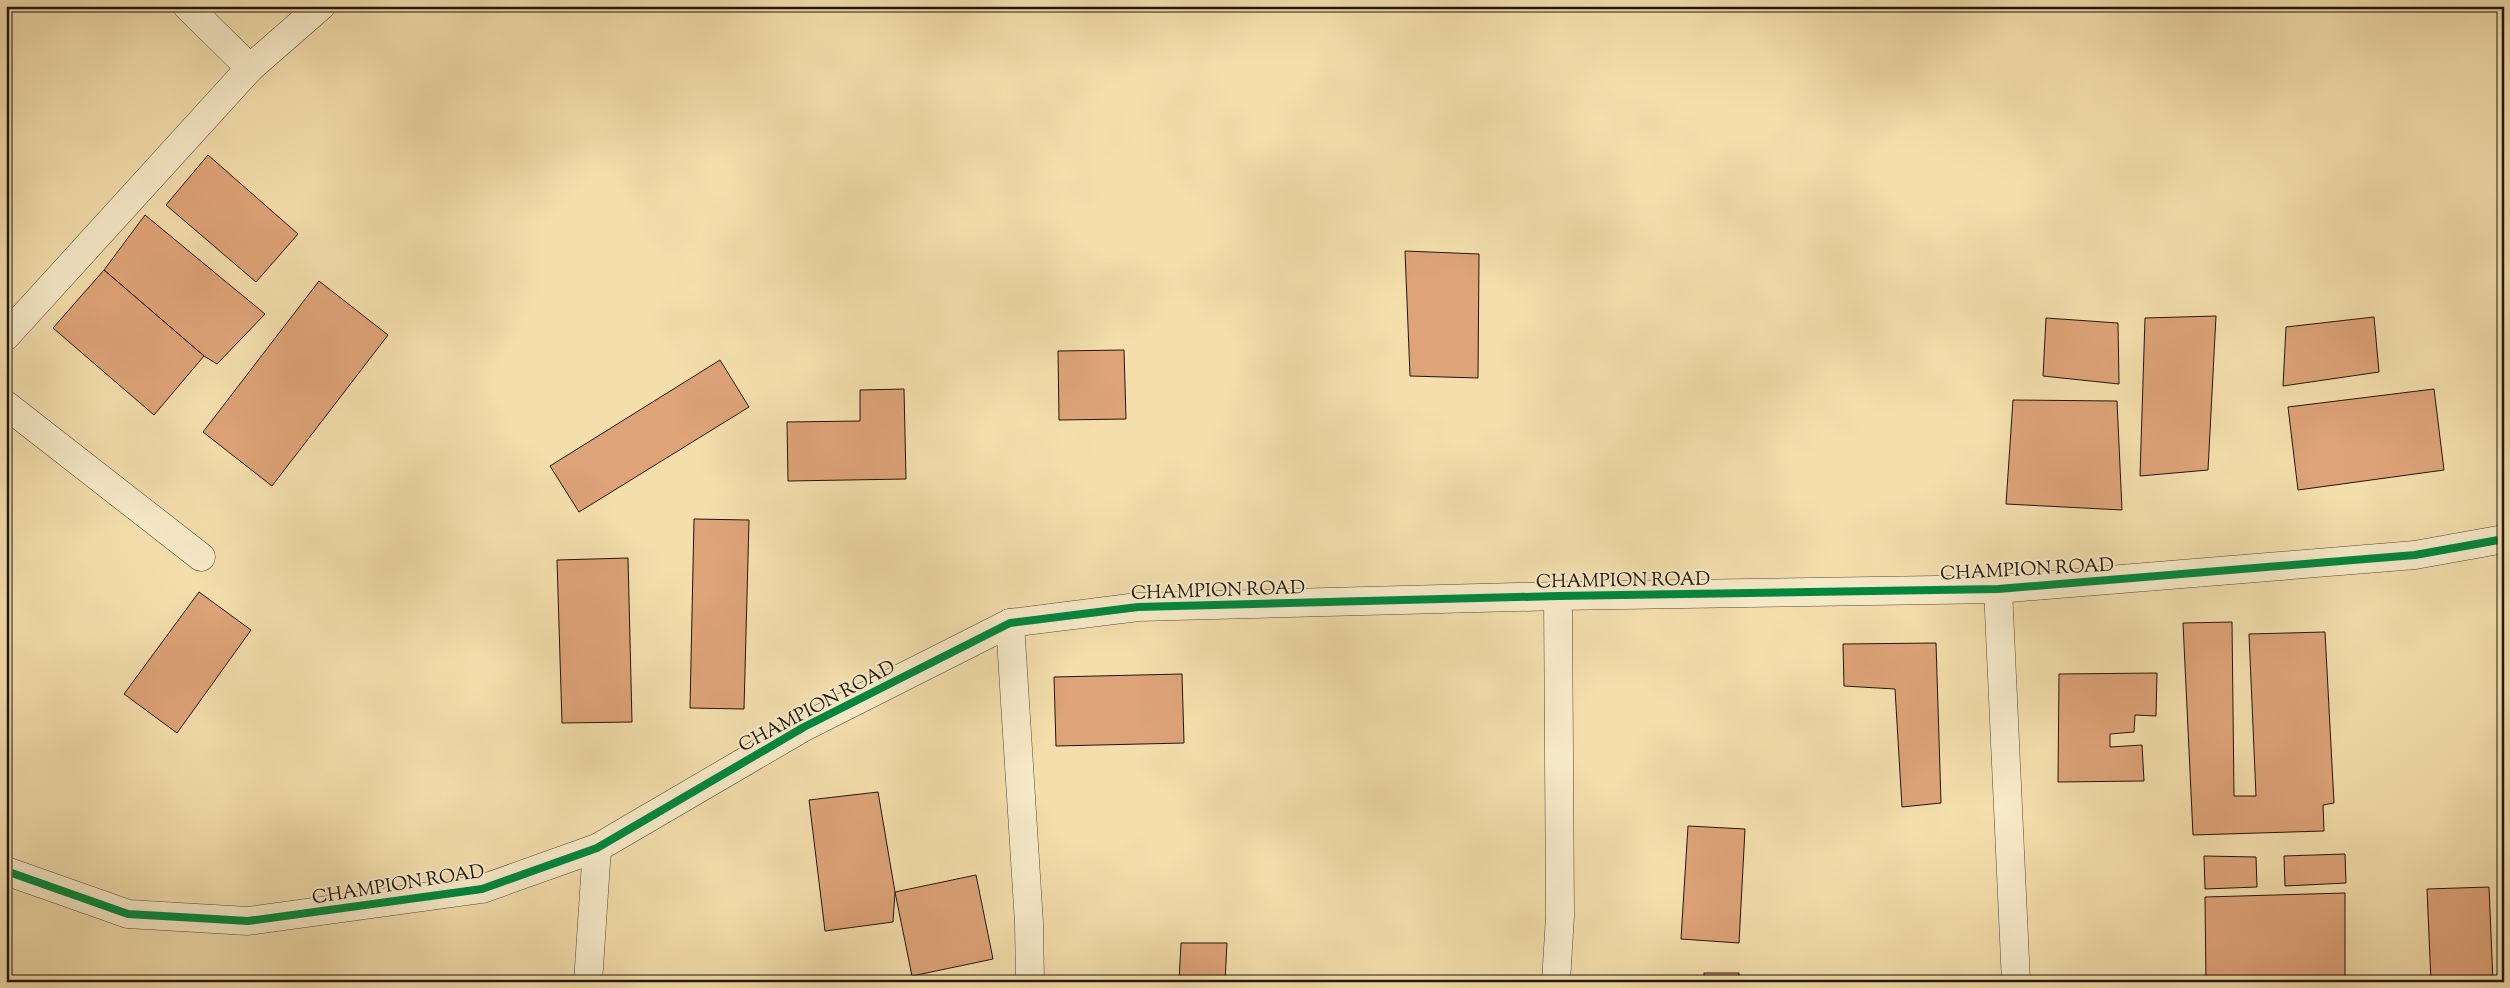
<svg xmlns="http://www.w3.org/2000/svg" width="2510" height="988" font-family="'Sorts Mill Goudy',serif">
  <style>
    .building { fill: #dea378; stroke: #21160d }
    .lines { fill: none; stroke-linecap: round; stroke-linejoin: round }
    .minor-casing { stroke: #564835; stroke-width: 29 }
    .minor { stroke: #f7eac9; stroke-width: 28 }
    .cycleway-casing { stroke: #f7eac9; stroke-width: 11 }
    .cycleway { stroke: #00873e; stroke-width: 8 }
    .labels { text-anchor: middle; stroke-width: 4; stroke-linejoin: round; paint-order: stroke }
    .street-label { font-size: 19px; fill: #21160d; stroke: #f7eac9 }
  </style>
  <rect width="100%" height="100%" fill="#f3deac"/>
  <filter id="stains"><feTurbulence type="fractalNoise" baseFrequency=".004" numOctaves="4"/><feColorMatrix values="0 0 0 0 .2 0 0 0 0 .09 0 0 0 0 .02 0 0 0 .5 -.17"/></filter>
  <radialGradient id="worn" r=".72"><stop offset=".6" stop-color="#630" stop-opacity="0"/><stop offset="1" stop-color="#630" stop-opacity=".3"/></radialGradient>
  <g class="building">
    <polygon points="208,155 298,234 256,282 166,205"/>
    <polygon points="145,215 265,314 217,364 204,356 104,270"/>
    <polygon points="1405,251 1479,254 1478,378 1410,376"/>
    <polygon points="104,270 204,356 154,415 53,328"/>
    <polygon points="319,281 388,335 272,486 203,432"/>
    <polygon points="2216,316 2208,470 2140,476 2145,318"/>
    <polygon points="2374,317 2379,372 2283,386 2286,327"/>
    <polygon points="2046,318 2118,323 2119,384 2043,376"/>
    <polygon points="1124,350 1126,419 1059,420 1058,351"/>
    <polygon points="720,360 749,407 579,512 550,466"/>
    <polygon points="904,389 906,479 788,481 787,422 860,421 860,390"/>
    <polygon points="2434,389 2444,470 2298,490 2288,407"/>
    <polygon points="2013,400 2117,401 2122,510 2006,504"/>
    <polygon points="694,519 749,520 744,709 690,708"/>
    <polygon points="628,558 632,722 562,723 557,560"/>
    <polygon points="199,592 251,630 177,733 124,694"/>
    <polygon points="2232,622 2234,796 2256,796 2249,634 2325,632 2334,803 2323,805 2324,831 2193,835 2183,623"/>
    <polygon points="1936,643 1941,803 1902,807 1895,689 1844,686 1843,644"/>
    <polygon points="2157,673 2156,716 2135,715 2134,732 2110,734 2110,747 2142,745 2144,781 2058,782 2059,674"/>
    <polygon points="1182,674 1184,743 1056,746 1054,677"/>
    <polygon points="878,792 895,892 893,922 825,931 809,800"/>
    <polygon points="1688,826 1745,829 1739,943 1681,939"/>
    <polygon points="2345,854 2346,883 2285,886 2284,856"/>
    <polygon points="2204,856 2256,857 2257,887 2205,889"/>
    <polygon points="976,875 993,959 912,976 895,892"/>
    <polygon points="2489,887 2493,982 2431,982 2427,889"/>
    <polygon points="2345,893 2345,982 2206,982 2205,897"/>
    <polygon points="1181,943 1227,943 1225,982 1179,982"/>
    <rect x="1704" y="973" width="35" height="9"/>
  </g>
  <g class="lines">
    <defs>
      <g id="minor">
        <polyline points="187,6 250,68"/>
        <polyline points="6,336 250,68 321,6"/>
        <polyline points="6,405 201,557"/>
        <polyline points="1998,589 2016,982"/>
        <polyline points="1010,623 1029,923 1030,982"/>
        <polyline points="6,871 128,914 248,921 482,889 597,848 804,727 1010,623 1138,607 1558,596 1998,589 2415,555 2504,539"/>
        <polyline points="588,982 597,848"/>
        <polyline points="1556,982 1560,916 1558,596"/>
      </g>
    </defs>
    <use href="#minor" class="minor-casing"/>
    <use href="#minor" class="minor"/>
    <defs>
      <polyline id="cycleway" points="6,871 128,914 248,921 482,889 597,848 804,727 1010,623 1138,607 1558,596 1998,589 2415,555 2504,539"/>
    </defs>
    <use href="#cycleway" class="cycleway-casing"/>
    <use href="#cycleway" class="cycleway"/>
  </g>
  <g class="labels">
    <g class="street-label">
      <text transform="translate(2027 568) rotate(-3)" y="7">CHAMPION ROAD</text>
      <text transform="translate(1623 579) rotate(-1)" y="7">CHAMPION ROAD</text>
      <text transform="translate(1218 589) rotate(-2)" y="7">CHAMPION ROAD</text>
      <text transform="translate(816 705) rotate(-28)" y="7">CHAMPION ROAD</text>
      <text transform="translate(398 883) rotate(-9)" y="7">CHAMPION ROAD</text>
    </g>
  </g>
  <rect width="2510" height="988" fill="none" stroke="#f3deac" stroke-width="25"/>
  <rect x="8" y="8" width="2495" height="973" fill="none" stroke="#21160d" stroke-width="2.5"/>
  <rect x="12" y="12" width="2485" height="963" fill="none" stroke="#21160d"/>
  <rect width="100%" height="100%" filter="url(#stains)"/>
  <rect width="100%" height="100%" fill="url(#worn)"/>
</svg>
